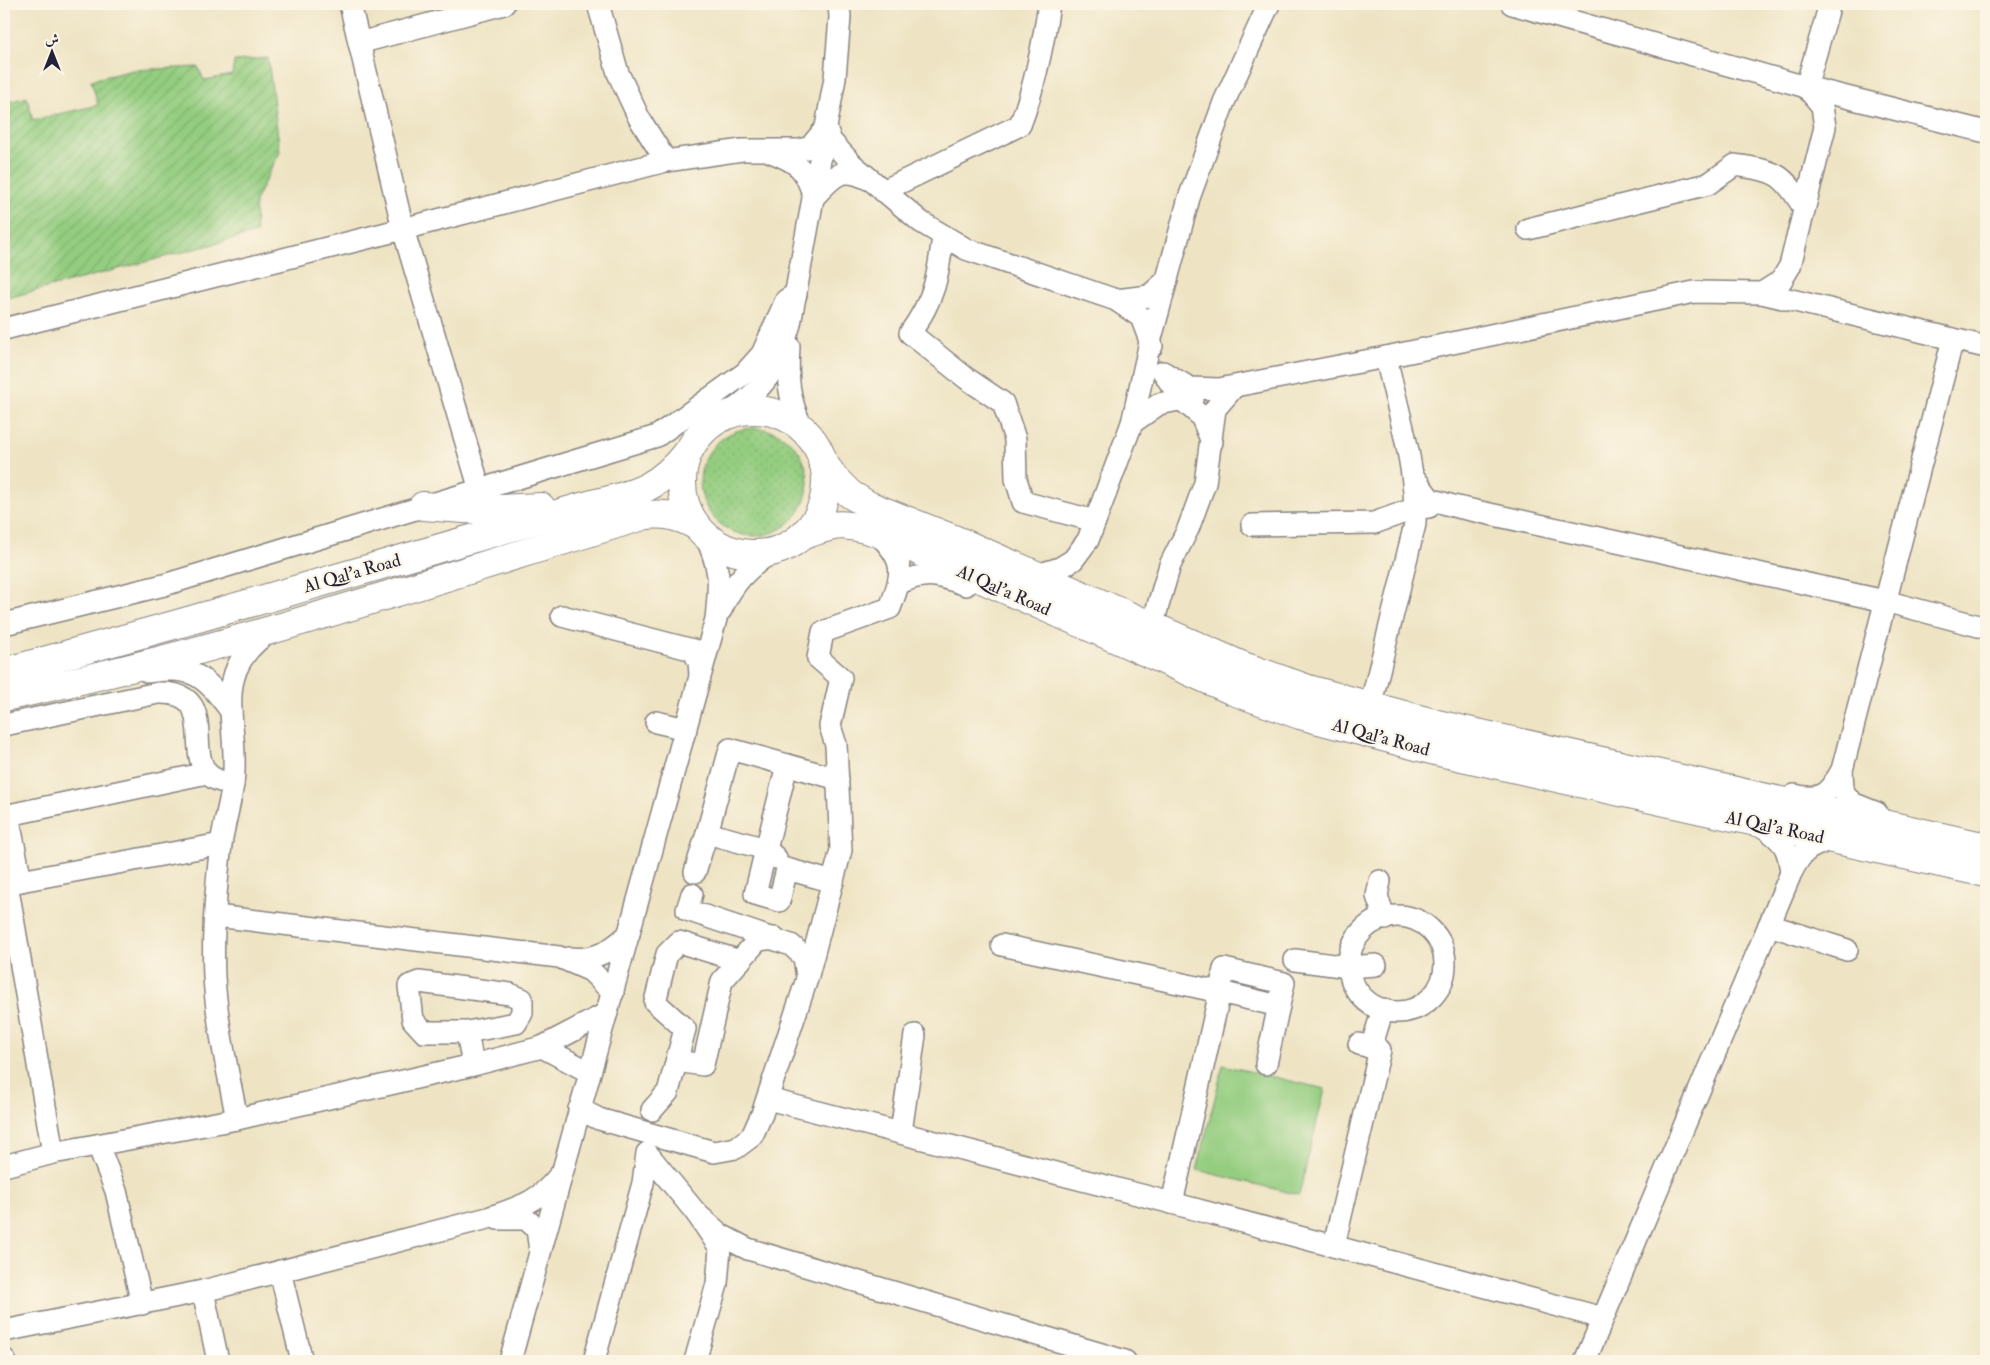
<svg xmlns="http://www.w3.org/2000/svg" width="1990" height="1365" font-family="'IM FELL Double Pica',Amiri,serif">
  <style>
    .grass { fill: url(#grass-dots); stroke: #5b785e }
    .garden { fill: url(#garden-furrows); stroke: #5b785e }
    .pitch { fill: #94cd80; stroke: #5b785e }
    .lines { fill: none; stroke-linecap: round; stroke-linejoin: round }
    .minor-casing { stroke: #888380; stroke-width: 24 }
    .major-casing { stroke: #888380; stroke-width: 30 }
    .minor { stroke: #fff; stroke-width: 21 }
    .major { stroke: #fff; stroke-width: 28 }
    .labels { text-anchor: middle; stroke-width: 4.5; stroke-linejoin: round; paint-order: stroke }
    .street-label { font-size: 18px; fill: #22223b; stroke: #fcf5e5 }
  </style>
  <defs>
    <pattern id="grass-dots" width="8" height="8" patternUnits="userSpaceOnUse" patternTransform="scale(1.25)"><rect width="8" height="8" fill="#94cd80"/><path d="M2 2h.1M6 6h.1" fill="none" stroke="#7fb070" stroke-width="1.8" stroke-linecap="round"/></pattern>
    <pattern id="garden-furrows" width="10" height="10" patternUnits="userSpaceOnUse" patternTransform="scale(1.25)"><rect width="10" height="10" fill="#94cd80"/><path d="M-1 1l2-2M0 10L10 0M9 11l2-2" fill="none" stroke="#7fb070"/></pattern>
  </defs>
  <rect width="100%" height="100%" fill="#fcf5e5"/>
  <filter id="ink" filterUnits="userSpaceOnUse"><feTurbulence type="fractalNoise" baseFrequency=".02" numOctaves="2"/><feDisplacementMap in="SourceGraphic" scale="10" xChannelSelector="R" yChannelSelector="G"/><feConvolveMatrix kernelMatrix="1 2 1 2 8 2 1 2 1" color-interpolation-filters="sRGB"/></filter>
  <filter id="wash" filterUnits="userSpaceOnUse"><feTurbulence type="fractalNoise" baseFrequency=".0096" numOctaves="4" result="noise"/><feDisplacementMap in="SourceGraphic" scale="20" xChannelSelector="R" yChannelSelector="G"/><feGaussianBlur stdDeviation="1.12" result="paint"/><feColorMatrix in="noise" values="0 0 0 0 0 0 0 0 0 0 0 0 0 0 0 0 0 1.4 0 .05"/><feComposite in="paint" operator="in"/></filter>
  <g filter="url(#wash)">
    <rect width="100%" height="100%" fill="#eee4c4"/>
    <circle class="grass" cx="754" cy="482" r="54"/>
    <polygon class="garden" points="268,58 280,152 255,201 256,233 4,299 4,103 27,97 33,120 98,105 91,80 133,70 198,67 204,80 232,75 234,61"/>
    <polygon class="pitch" points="1223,1065 1325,1089 1299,1195 1197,1170"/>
  </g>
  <g filter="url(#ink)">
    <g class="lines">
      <defs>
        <g id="minor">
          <polyline points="350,4 403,229 480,490"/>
          <polyline points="598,4 618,73 639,118 666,161"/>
          <polyline points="1512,4 1806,87 1986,132"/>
          <polyline points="359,43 504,4"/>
          <polyline points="826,128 831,141 852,164 921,222 966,249 1116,300 1141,317 1152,346"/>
          <path d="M771,152C800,163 805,169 814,197C833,177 840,165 868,179"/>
          <path d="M883,191L1020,125C1035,86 1043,46 1049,4"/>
          <path d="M1528,229L1708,184L1735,165C1777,172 1781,171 1804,208"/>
          <path d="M943,236C938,277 935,298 910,333L966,378L1003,403L1015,439L1016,479L1023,502L1095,521"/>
          <polyline points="1762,293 1781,281 1790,266 1825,127 1822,106 1806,87 1830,4"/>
          <polyline points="1116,300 1149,296 1167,280"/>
          <polyline points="4,329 403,229 666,161 742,150 800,150 810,147 826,128"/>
          <path d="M789,346C787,379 788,397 802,428"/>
          <polyline points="1163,372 1190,388 1219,389 1386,357 1694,292 1762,293 1986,347"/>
          <polyline points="1167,378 1182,400 1201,416 1212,442"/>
          <path d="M728,414C768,385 776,371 790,324L835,78L840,17L839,4"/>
          <polyline points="1132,423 1159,404 1193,397"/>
          <polyline points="1413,476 1430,499 1453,506 1885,601 1986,628"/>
          <polyline points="1252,525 1374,523 1416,508 1429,507"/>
          <polyline points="1037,575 1060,568 1073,560 1088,540 1132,423 1150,342 1189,198 1224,102 1269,4"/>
          <path d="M900,583C927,571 939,575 966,585"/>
          <path d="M721,610C734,581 748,568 773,551"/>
          <polyline points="562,616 693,650 699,662 700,675"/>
          <polyline points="4,624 164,585 657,436 745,373 762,354 786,300 796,294"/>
          <polyline points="1152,626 1170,565 1188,529 1205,483 1215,409 1234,387"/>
          <path d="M148,672C194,664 205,677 231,711"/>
          <path d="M1370,707L1415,524C1417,468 1398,412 1386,357"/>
          <polyline points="656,722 686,729"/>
          <path d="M4,725L158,693C219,691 185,750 208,774C215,781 224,782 233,784"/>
          <polyline points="787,765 755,894 779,901 787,869 833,882"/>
          <polyline points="1842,770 1843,791 1852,803 1877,813"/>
          <path d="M1794,795C1822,802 1829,793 1842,770L1953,339"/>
          <polyline points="8,815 21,881"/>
          <polyline points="4,816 207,773"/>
          <path d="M1760,824C1782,841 1788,843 1791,873"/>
          <polyline points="707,833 730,749 838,779"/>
          <polyline points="695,872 707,833 766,849 776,858"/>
          <polyline points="1380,881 1377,896 1385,919"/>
          <polyline points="4,884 221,844"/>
          <polyline points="692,894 687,910 791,945 804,957 807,977"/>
          <polyline points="216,916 559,957 591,971 613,993"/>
          <circle cx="1397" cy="964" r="48"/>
          <polyline points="1769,925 1847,950"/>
          <polyline points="1002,945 1220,992 1224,969 1284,983 1266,1064"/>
          <path d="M569,958C596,961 610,951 629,934"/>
          <polyline points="1295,960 1349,967 1376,965"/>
          <polyline points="1279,1006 1220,992 1172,1203 1603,1318"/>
          <polyline points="467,1032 424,1032 413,1020 409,986 419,982 510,994 522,999 522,1013 516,1023 467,1032 473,1065"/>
          <polyline points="542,1047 589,1072"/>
          <polyline points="1371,1048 1383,1009"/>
          <polyline points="677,1061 703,1065 722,981 758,940 775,938"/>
          <polyline points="768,1099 1172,1203"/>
          <path d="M579,1109L599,1119L714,1152L736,1148L752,1136L762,1114L807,979L841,850L836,745L830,726L841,678L818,658L823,632L890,608C903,574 906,561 879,535"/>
          <polyline points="652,1110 668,1092 685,1029 655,1002 667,954 679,942 740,961"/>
          <path d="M237,1119C228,1072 217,1025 214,977C212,933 216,887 221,844C224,824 230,804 233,784C241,724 208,676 266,634"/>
          <polyline points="901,1132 915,1035"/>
          <polyline points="98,1145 116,1191 142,1304"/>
          <polyline points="53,1153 237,1119 473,1065 542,1047 607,1013"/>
          <polyline points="4,1166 53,1153 7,883"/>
          <polyline points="498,1219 526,1219 537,1229 540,1251"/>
          <polyline points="1334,1245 1380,1050 1359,1044"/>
          <polyline points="280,1271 302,1361"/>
          <polyline points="203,1291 218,1361"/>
          <path d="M4,1331L203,1291L488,1218C519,1207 538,1203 559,1176"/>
          <polyline points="4,1359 4,1361"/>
          <path d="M510,1361L716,619C720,582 721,568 704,533"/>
          <polyline points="594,1361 643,1183 647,1153 697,1214"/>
          <polyline points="695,1361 717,1284 720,1248 697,1214 721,1235 748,1249 1125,1361"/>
          <path d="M1585,1361L1791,873C1802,851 1808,847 1832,839"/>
        </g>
        <g id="major">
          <circle cx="754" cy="482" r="72"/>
          <polyline points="822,461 835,479 850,494 868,505 961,542 1243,666 1308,689 1441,725 1986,847"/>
          <polyline points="423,506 478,510 541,507"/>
          <path d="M804,535C836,523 843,522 876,532L1233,691L1300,715L1435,751L1986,873"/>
          <path d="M4,672L181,623L585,506C632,494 656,492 687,452"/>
          <path d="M4,697C222,652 433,580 646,515C666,513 677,516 695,525"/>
        </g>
      </defs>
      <use href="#minor" class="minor-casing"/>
      <use href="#major" class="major-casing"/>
      <use href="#minor" class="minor"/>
      <use href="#major" class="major"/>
    </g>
  </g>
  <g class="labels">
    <g class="street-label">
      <text transform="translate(352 573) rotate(-16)" y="6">Al Qal'a Road</text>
      <text transform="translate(1004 590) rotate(24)" y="6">Al Qal'a Road</text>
      <text transform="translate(1381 737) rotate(15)" y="6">Al Qal'a Road</text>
      <text transform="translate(1775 827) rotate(12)" y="6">Al Qal'a Road</text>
    </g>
  </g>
  <rect width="1990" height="1365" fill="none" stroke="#fcf5e5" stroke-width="20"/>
  <g transform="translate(52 52)" stroke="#fcf5e5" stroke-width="4" paint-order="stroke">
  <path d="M0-4L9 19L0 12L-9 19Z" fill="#22223b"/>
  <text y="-8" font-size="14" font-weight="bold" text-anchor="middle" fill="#22223b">ش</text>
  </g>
</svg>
